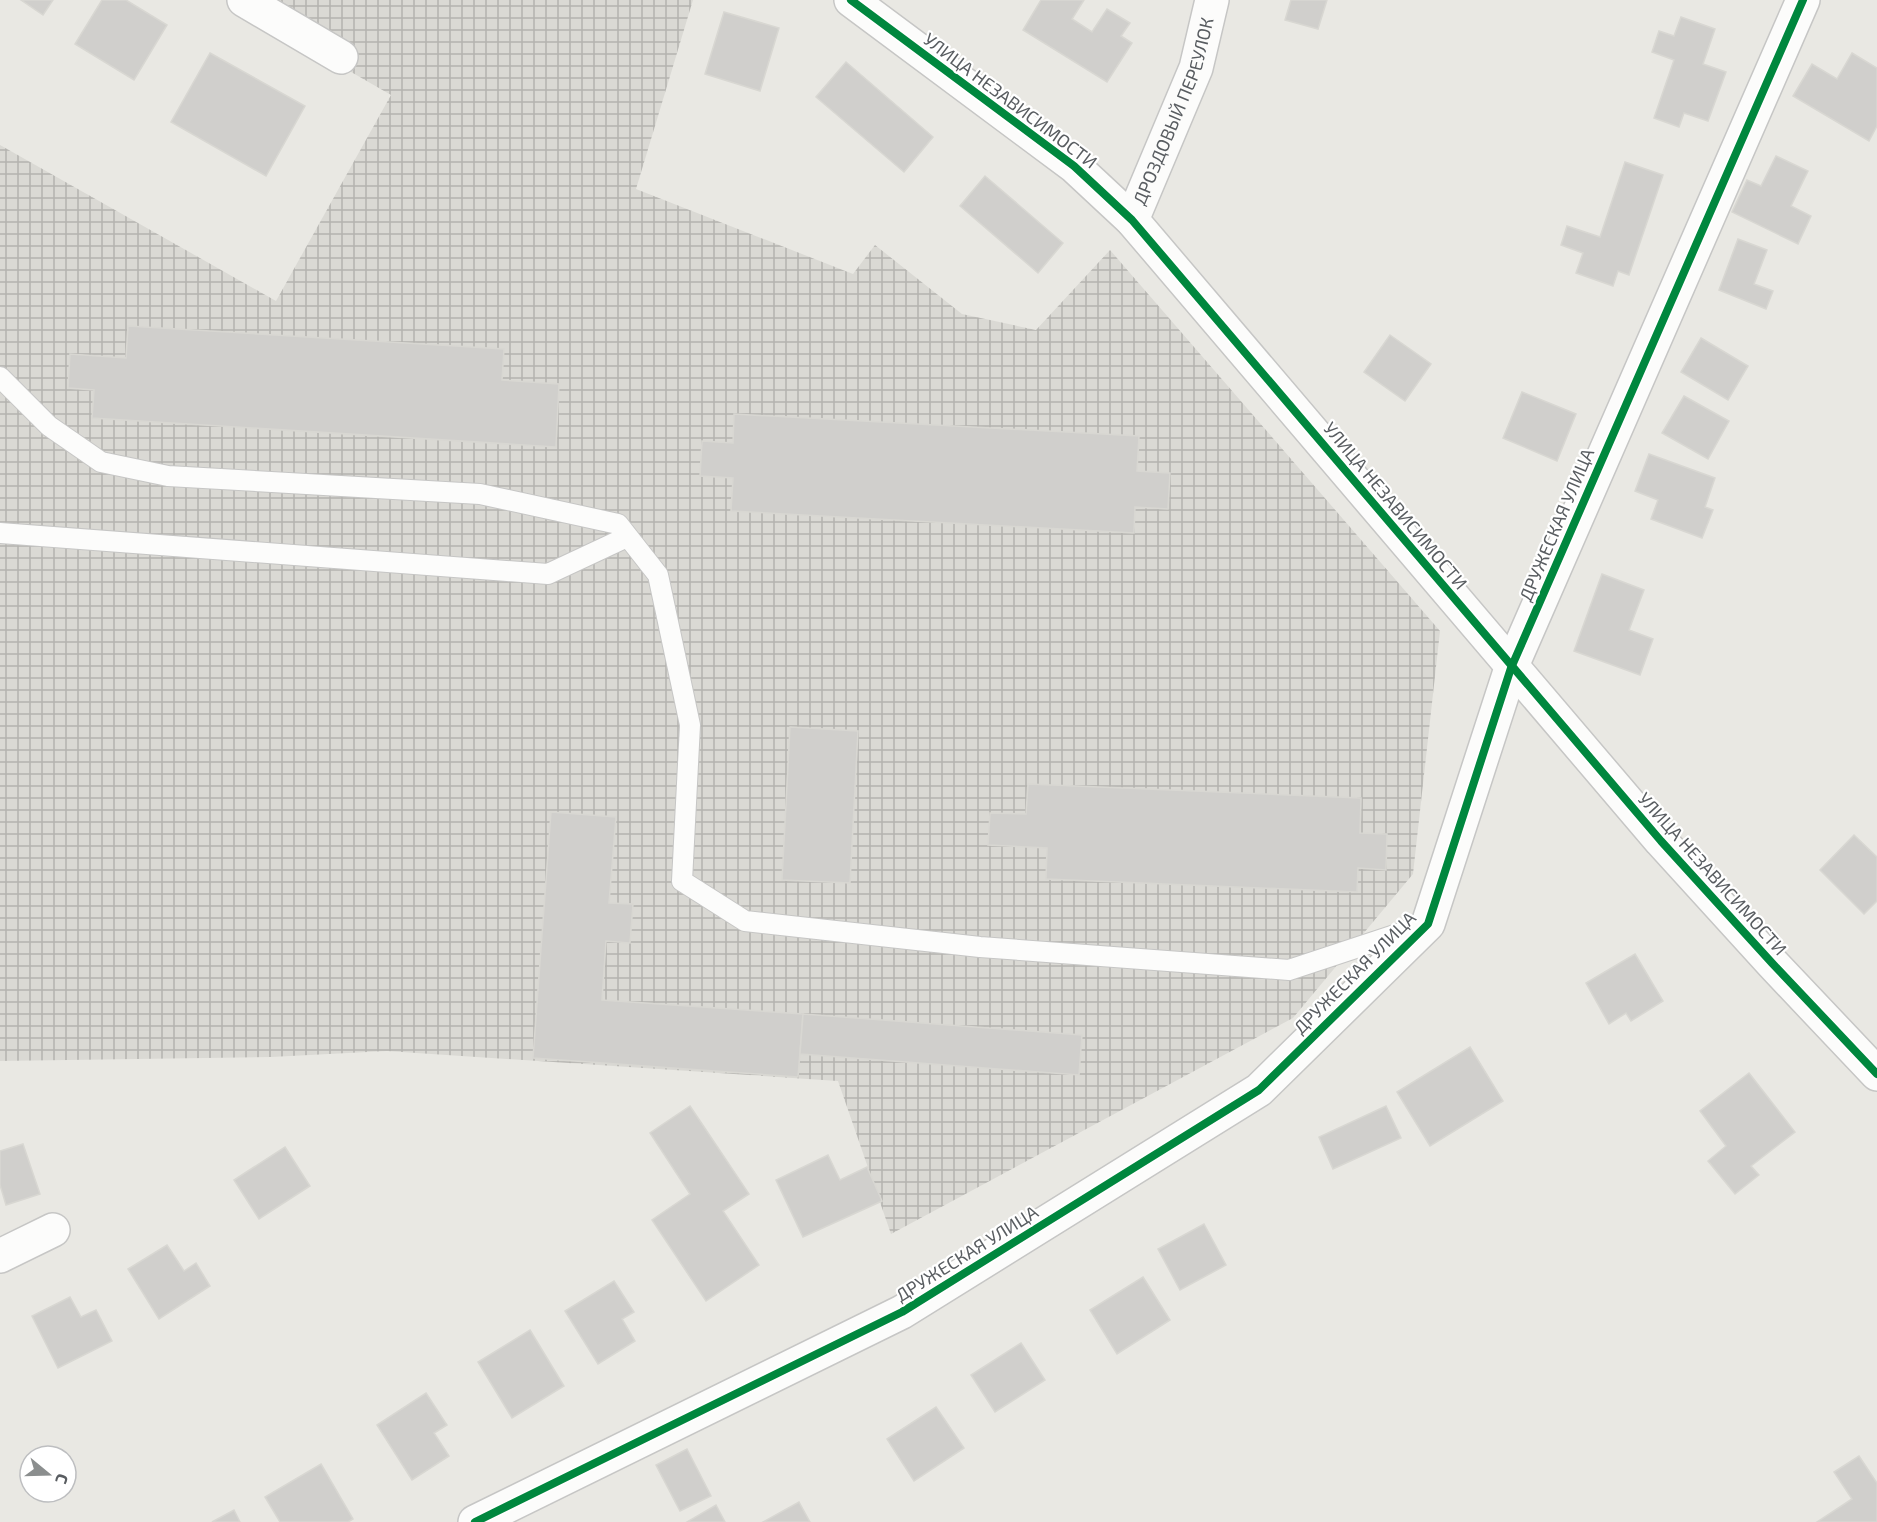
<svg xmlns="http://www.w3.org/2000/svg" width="1877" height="1522" font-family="'Exo 2',sans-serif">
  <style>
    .industrial { fill: url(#industrial-grid) }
    .building { fill: #d0cfcc; stroke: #d8d7d2; stroke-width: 1.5 }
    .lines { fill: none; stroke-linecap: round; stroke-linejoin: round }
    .lane-casing { stroke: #c6c6c5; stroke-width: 22 }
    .street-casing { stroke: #c6c6c5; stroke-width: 36 }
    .lane { stroke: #fcfcfb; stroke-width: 20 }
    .street { stroke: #fcfcfb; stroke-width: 33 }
    .cycleway-casing { stroke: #fff; stroke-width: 11 }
    .cycleway { stroke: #00873e; stroke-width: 8 }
    .labels { text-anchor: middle; stroke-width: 4.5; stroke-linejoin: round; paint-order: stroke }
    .street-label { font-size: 18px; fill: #595d61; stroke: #fff }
  </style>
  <defs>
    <pattern id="industrial-grid" width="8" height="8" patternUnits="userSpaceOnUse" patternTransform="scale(1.5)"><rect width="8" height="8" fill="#dad9d4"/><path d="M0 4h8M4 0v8" fill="none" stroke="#b4b3af"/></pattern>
  </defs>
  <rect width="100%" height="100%" fill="#e9e8e3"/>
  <polygon class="industrial" points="226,0 693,0 636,189 853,274 875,245 962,314 1036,330 1110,250 1440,631 1413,874 1293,1018 891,1234 838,1081 387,1051 271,1057 0,1061 0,145 276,301 391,95"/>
  <g class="building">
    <polygon points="21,0 53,0 43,15"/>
    <polygon points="102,0 126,0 167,25 134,80 75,44"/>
    <polygon points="1041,0 1084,0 1072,19 1092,32 1107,9 1130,23 1121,36 1132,43 1107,82 1023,30"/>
    <polygon points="1291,0 1327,0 1318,29 1285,20"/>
    <polygon points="724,12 779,28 760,91 705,74"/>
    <polygon points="1681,17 1715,29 1703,64 1726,72 1708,121 1684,113 1679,127 1654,118 1674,60 1652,52 1659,31 1674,36"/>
    <polygon points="210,53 305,106 266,176 171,122"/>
    <polygon points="1852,53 1877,68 1877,126 1869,141 1793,96 1812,64 1837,79"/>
    <polygon points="846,62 933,137 904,172 816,97"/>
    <polygon points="1776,156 1808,171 1791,206 1811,216 1798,244 1732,212 1747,180 1761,186"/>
    <polygon points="1625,162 1663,175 1629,275 1618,271 1613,286 1576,273 1583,253 1561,245 1567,226 1600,237"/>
    <polygon points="985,176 1063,243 1038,273 960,206"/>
    <polygon points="1738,239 1767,250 1754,284 1773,291 1766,309 1719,290"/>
    <polygon points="128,326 504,349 502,380 559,384 556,447 92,418 94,390 68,388 70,354 126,358"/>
    <polygon points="1390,335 1431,364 1405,401 1364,372"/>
    <polygon points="1701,338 1748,366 1728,400 1681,372"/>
    <polygon points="1522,392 1576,414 1557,461 1503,438"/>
    <polygon points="1684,396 1729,421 1708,459 1662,433"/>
    <polygon points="734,414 1139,436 1137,471 1170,473 1168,509 1135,507 1134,533 731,511 733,478 700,476 702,441 733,443"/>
    <polygon points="1649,454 1715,478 1705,507 1713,510 1702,538 1651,519 1658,500 1635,491"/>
    <polygon points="1602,574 1644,590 1629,630 1653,639 1640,675 1574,651"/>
    <polygon points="790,727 858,731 850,883 782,880"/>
    <polygon points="1028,784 1361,798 1360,833 1387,834 1386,870 1358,868 1357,892 1046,879 1047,848 988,845 990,813 1026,814"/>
    <polygon points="551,812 616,817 609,903 633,904 630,943 606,941 602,1000 803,1014 798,1077 533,1058"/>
    <polygon points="1854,835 1877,857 1877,901 1864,914 1820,870"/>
    <polygon points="1635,954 1663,1001 1631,1021 1626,1013 1609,1024 1586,983"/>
    <polygon points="803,1014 1082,1035 1079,1075 800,1054"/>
    <polygon points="1470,1047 1503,1101 1430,1146 1397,1092"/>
    <polygon points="1749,1073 1795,1132 1751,1166 1759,1175 1735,1194 1708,1161 1726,1146 1700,1111"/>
    <polygon points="690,1106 749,1194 723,1211 759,1265 706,1301 652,1220 690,1194 650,1133"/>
    <polygon points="1386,1106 1401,1138 1333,1169 1319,1137"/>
    <polygon points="23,1144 40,1194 6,1205 0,1185 0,1151"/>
    <polygon points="285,1147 310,1186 259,1219 234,1180"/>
    <polygon points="828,1155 840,1180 867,1167 882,1201 803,1237 776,1180"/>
    <polygon points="1204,1224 1226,1265 1180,1290 1158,1249"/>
    <polygon points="167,1245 184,1271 196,1263 210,1286 159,1319 128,1269"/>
    <polygon points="1143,1277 1170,1320 1117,1354 1090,1310"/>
    <polygon points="614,1281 634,1312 622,1319 635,1341 598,1364 565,1311"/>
    <polygon points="70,1297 81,1317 96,1310 112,1341 58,1368 32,1316"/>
    <polygon points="530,1330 564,1386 512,1418 478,1362"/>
    <polygon points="1021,1343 1045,1380 995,1412 971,1375"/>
    <polygon points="426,1393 447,1425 434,1433 449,1456 412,1480 377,1425"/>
    <polygon points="936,1407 964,1448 914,1481 887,1439"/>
    <polygon points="687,1449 711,1496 680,1511 656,1465"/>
    <polygon points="1859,1456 1877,1483 1877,1522 1817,1522 1852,1499 1834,1472"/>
    <polygon points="321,1464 353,1519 348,1522 280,1522 265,1497"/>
    <polygon points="799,1502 810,1522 763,1522"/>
    <polygon points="716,1505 725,1522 687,1522"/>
    <polygon points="234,1510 240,1522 212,1522"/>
  </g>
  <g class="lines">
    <defs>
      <g id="lane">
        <polyline points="0,377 49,426 101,462 168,476 480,494 618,524 658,575 690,725 682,881 745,921 980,947 1289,970 1416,928"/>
        <polyline points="0,533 548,574 627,537"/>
      </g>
      <g id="street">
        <polyline points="244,0 341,57"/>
        <polyline points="851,0 1074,166 1132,220 1661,841 1772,963 1877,1074"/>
        <path id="s1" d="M1132,220L1196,68L1212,0"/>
        <polyline points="0,1256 53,1230"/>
        <polyline points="475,1522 902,1312 1259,1090 1428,924 1511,668 1803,0"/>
      </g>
    </defs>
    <use href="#lane" class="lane-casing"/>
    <use href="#street" class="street-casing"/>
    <use href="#lane" class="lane"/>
    <use href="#street" class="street"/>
    <defs>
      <g id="cycleway">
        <polyline points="851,0 1074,166 1132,220 1661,841 1772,963 1877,1074"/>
        <polyline points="475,1522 902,1312 1259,1090 1428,924 1511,668 1803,0"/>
      </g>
    </defs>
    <use href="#cycleway" class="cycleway-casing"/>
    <use href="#cycleway" class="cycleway"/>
  </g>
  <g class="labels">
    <g class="street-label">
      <text transform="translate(1010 101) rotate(37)" y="6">УЛИЦА НЕЗАВИСИМОСТИ</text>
      <text dy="6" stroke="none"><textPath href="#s1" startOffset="117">ДРОЗДОВЫЙ ПЕРЕУЛОК</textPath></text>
      <text transform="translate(1395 506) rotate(50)" y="6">УЛИЦА НЕЗАВИСИМОСТИ</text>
      <text transform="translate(1557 525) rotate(-67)" y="6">ДРУЖЕСКАЯ УЛИЦА</text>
      <text transform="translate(1712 874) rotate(48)" y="6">УЛИЦА НЕЗАВИСИМОСТИ</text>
      <text transform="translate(1355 973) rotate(-45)" y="6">ДРУЖЕСКАЯ УЛИЦА</text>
      <text transform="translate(967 1254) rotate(-32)" y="6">ДРУЖЕСКАЯ УЛИЦА</text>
    </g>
  </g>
  <g transform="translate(48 1474) rotate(109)"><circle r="28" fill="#ffffff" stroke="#bdbec0" stroke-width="1.5"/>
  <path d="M0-4.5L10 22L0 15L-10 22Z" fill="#8b8e8e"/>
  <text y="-9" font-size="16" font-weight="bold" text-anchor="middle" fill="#595d61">С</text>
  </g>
</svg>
